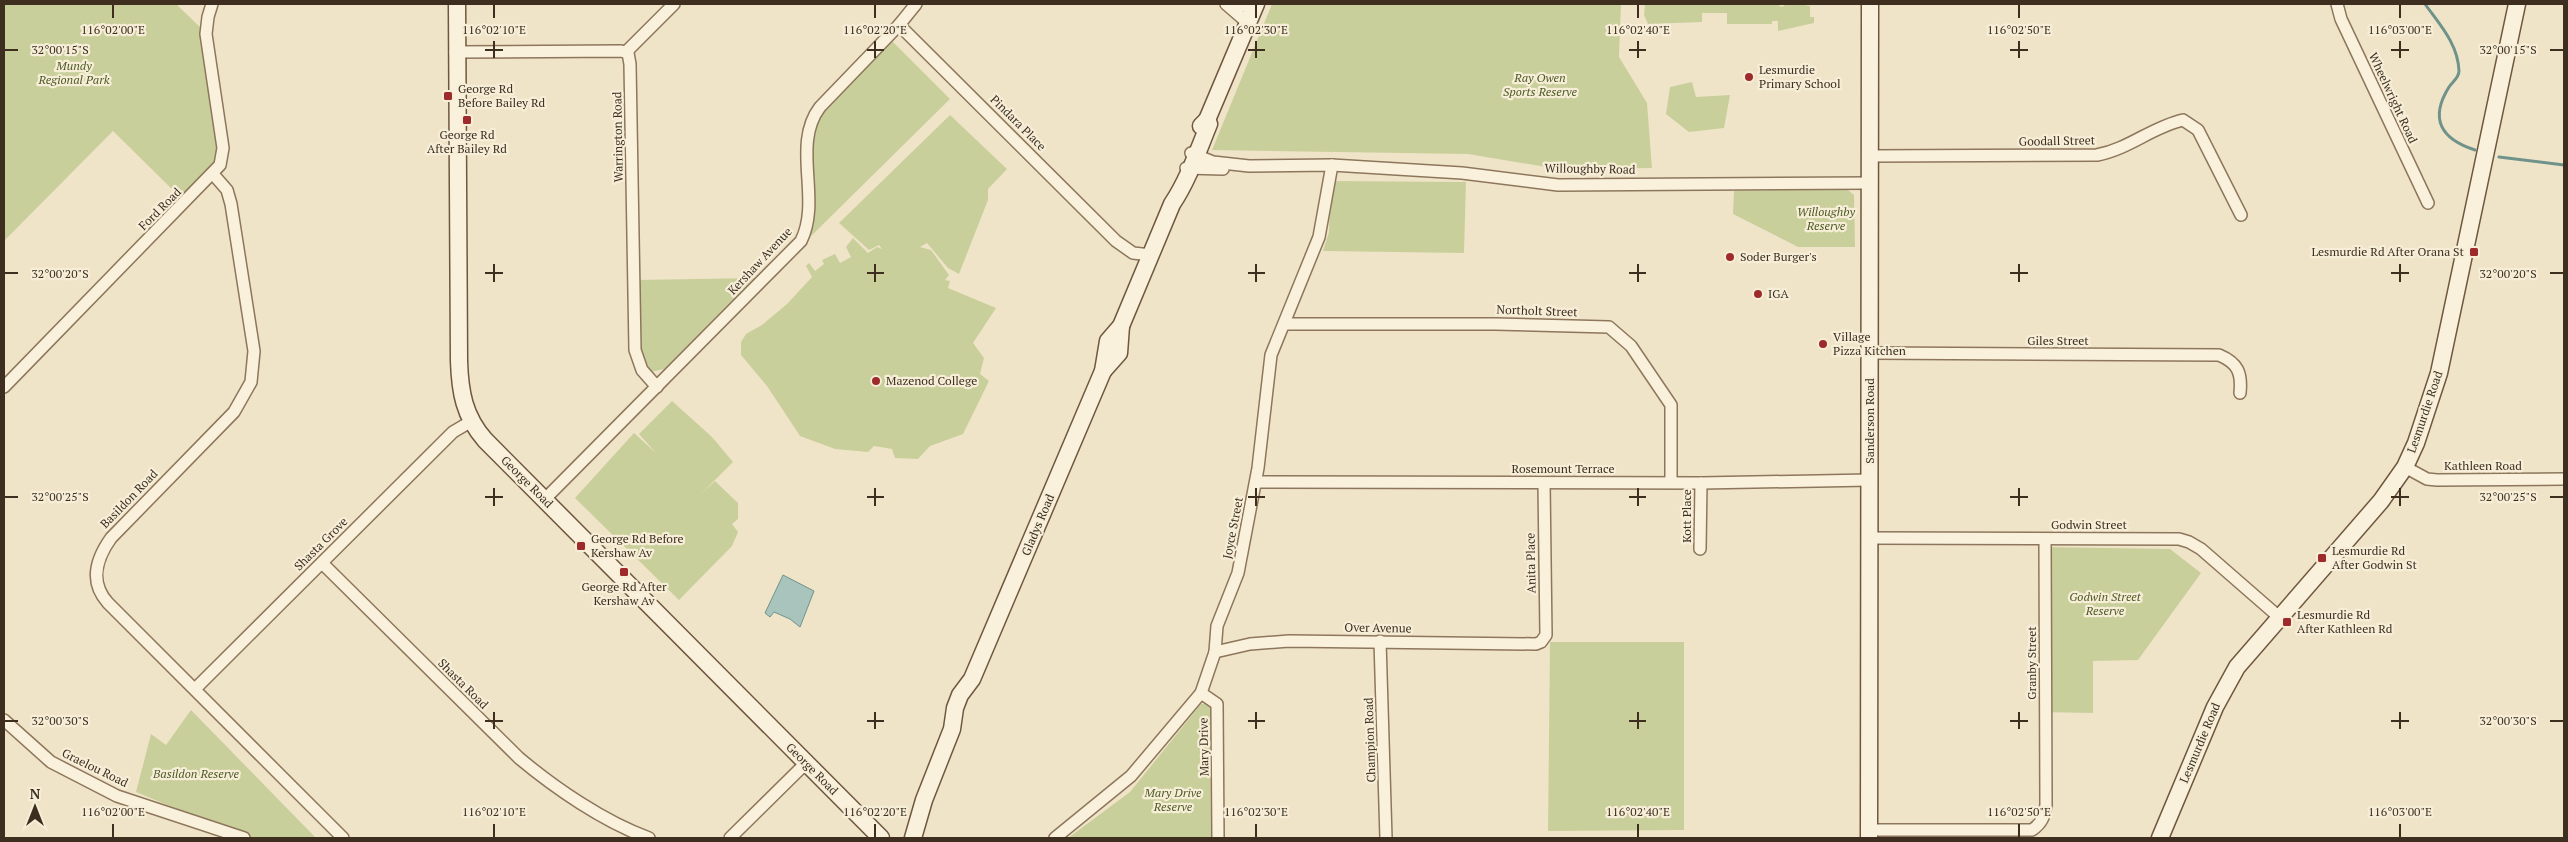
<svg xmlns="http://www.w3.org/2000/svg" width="2568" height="842" font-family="'PT Serif',serif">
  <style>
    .green { fill: #c9cf9b }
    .water { fill: #a9c4bc; stroke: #6f938a }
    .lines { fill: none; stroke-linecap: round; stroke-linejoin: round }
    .stream { stroke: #6f938a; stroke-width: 3 }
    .street-casing { stroke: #8d765c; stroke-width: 14 }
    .secondary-casing { stroke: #6f573f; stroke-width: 19 }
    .street { stroke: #faf1dc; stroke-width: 11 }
    .secondary { stroke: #faf1dc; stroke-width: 16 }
    .ticks { fill: none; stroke: #3d2e20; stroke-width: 2 }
    .poi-dot { fill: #9e2a2b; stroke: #f7eed8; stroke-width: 2 }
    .labels { text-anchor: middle; stroke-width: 4.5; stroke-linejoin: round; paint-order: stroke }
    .park-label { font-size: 12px; font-style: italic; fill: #4d5a26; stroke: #f7eed8 }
    .poi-label { font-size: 12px; fill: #3d2e20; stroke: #f7eed8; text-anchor: start }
    .street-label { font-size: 12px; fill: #3d2e20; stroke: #f7eed8 }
    .ticks-label { font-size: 12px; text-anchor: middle; fill: #3d2e20; stroke: #f7eed8; stroke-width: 4.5; stroke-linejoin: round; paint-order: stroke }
  </style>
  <rect width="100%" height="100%" fill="#f0e4c8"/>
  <g class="green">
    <polygon points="4,4 176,4 201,28 217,146 213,165 184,196 180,197 113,131 4,241"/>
    <polygon points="1272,4 1621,4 1619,57 1647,103 1652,168 1558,169 1468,154 1212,150"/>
    <path d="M1645,4H1776L1782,7C1791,0 1801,5 1810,6V17H1814V23L1778,31V21H1772V24H1727V13H1702V22L1648,24L1644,15Z"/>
    <polygon points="892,41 950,99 805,242 809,124"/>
    <polygon points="1692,82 1696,97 1730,95 1724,128 1689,132 1666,114 1670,87"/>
    <polygon points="950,115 1007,169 988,189 988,200 959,274 948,268 927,243 920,247 931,250 949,275 945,280 950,281 948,288 996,308 973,343 984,358 980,374 989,381 963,434 930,446 918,459 895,458 892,449 874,446 868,452 835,449 800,436 767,386 741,355 741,342 746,334 762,325 787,304 812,277 806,266 809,263 815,271 824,264 822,260 835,254 840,263 851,257 846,247 853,238 868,253 877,247 882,249 879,245 869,250 839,223"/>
    <polygon points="1330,181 1466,182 1464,253 1323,251 1329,232"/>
    <polygon points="1838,189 1848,190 1854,195 1855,247 1798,247 1733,214 1734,191"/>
    <path d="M754,278L664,369L651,372C633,359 638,302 637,280Z"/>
    <polygon points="672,401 712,437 733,462 700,495 715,481 738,503 738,519 732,524 738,532 732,546 679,600 575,498 634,433 656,453 639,434"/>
    <polygon points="2041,547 2170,549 2201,573 2138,660 2093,661 2093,713 2039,712"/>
    <polygon points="1550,642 1684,642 1684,830 1548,831"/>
    <polygon points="1207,703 1210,707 1210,718 1211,838 1068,838 1130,792 1197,709 1201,704"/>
    <polygon points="191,710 316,838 246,838 136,792 151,734 166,745"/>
  </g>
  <polygon class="water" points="783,575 814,591 800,627 790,619 774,612 770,617 765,613"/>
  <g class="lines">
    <g class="stream">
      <path d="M2425,4C2440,25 2458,44 2459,71C2459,78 2452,82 2449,87C2429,119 2441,139 2475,150"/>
      <polyline points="2499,157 2564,165"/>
    </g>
    <defs>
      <g id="street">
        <polyline points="1226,4 1248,23"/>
        <polyline points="1236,4 1254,9"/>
        <polyline points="2337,4 2341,19 2428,203"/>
        <polyline points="899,25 1116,241 1133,253 1151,255"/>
        <polyline points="455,52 621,51 628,53 630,64 635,350 642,370 657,387"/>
        <polyline points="626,52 674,4"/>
        <polyline points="1191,153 1213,162 1249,166 1332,165 1462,173 1558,185 1871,183"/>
        <path d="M1871,156L2097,155C2129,149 2152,127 2183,120L2198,130L2241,215"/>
        <polyline points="1186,168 1223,169"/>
        <path d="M213,174L227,190L231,204L254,351L251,382L234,412L111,538C96,559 89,582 108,603L343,838"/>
        <polyline points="1286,324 1495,324 1609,327 1631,346 1671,405 1671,482"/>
        <path d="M1871,353L2219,355C2238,363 2242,373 2240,393"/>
        <polyline points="4,387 220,165 223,148 206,34 208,17 212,4"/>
        <polyline points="2405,467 2427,479 2437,480 2564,479"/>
        <polyline points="1256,482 1701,483 1870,480"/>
        <path d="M544,500L801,241C822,199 791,145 820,107L899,25L916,4"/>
        <polyline points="1870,538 2179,539 2189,542 2201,549 2279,617"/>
        <polyline points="1700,549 1701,483"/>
        <path d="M322,563L519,758C555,788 604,822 649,838"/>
        <polyline points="1380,641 1386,838"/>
        <polyline points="1215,652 1250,644 1289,641 1536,644 1541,642 1546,635 1544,483"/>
        <polyline points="195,689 453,432 470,422"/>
        <polyline points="1201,693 1217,704 1218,838"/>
        <polyline points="4,720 51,762 117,796 244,838"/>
        <path d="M1869,830H2032C2042,823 2044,817 2046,805L2045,539"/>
        <polyline points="730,838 806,763"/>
        <polyline points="1055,838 1131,776 1201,693 1215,652 1217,626 1238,573 1258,468 1271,355 1319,237 1332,165"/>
      </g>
      <g id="secondary">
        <path d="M457,4L459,361C460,392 464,416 485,440L881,838"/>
        <polyline points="1201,126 1207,120 1256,4"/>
        <polyline points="1103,371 1119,353 1121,326"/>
        <path d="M913,838L924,800L952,729L955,708L960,695L972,679L1103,371L1108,341L1121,326L1172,204C1188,180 1198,151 1209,124L1207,120"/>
        <polyline points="1869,838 1870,4"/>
        <polyline points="2160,838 2215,707 2237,667 2381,501 2405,467 2416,443 2439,373 2517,4"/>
      </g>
    </defs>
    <use href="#street" class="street-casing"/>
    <use href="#secondary" class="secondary-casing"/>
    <use href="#street" class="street"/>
    <use href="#secondary" class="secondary"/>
  </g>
  <path class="ticks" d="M113,5V18M494,5V18M875,5V18M1256,5V18M1638,5V18M2019,5V18M2400,5V18M494,41V58M875,41V58M1256,41V58M1638,41V58M2019,41V58M2400,41V58M5,50H18M485,50H503M867,50H884M1248,50H1265M1629,50H1646M2010,50H2028M2391,50H2409M2550,50H2563M494,264V282M875,264V282M1256,264V282M1638,264V282M2019,264V282M2400,264V282M5,273H18M485,273H503M867,273H884M1248,273H1265M1629,273H1646M2010,273H2028M2391,273H2409M2550,273H2563M494,488V506M875,488V506M1256,488V506M1638,488V506M2019,488V506M2400,488V506M5,497H18M485,497H503M867,497H884M1248,497H1265M1629,497H1646M2010,497H2028M2391,497H2409M2550,497H2563M494,712V729M875,712V729M1256,712V729M1638,712V729M2019,712V729M2400,712V729M5,721H18M485,721H503M867,721H884M1248,721H1265M1629,721H1646M2010,721H2028M2391,721H2409M2550,721H2563M113,824V837M494,824V837M875,824V837M1256,824V837M1638,824V837M2019,824V837M2400,824V837"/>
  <g class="poi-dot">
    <circle cx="1749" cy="77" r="5"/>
    <rect x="443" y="91" width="10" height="10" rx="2.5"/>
    <rect x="462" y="115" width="10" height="10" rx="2.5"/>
    <rect x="2469" y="247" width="10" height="10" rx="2.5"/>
    <circle cx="1730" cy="257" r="5"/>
    <circle cx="1758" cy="294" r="5"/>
    <circle cx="1823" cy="344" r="5"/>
    <circle cx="876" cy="381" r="5"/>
    <rect x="576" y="541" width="10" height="10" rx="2.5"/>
    <rect x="2317" y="553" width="10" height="10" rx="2.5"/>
    <rect x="619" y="567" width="10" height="10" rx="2.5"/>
    <rect x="2282" y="617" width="10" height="10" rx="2.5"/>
  </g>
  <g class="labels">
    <g class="park-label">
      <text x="74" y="70">Mundy<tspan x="74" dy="14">Regional Park</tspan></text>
      <text x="1540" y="82">Ray Owen<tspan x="1540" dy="14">Sports Reserve</tspan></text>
      <text x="1826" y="216">Willoughby<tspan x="1826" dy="14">Reserve</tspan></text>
      <text x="2105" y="601">Godwin Street<tspan x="2105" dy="14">Reserve</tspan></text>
      <text x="196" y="778">Basildon Reserve</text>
      <text x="1173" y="797">Mary Drive<tspan x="1173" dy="14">Reserve</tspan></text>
    </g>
    <g class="poi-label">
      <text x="1759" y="74">Lesmurdie<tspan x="1759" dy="14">Primary School</tspan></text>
      <text x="458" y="93">George Rd<tspan x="458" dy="14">Before Bailey Rd</tspan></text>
      <text x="467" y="139" text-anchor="middle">George Rd<tspan x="467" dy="14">After Bailey Rd</tspan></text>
      <text x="2464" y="256" text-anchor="end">Lesmurdie Rd After Orana St</text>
      <text x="1740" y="261">Soder Burger's</text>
      <text x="1768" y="298">IGA</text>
      <text x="1833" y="341">Village<tspan x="1833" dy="14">Pizza Kitchen</tspan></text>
      <text x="886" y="385">Mazenod College</text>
      <text x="591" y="543">George Rd Before<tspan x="591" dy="14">Kershaw Av</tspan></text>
      <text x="2332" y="555">Lesmurdie Rd<tspan x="2332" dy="14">After Godwin St</tspan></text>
      <text x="624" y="591" text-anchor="middle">George Rd After<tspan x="624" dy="14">Kershaw Av</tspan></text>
      <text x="2297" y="619">Lesmurdie Rd<tspan x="2297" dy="14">After Kathleen Rd</tspan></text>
    </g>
    <g class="street-label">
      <text transform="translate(2393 98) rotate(65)" y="4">Wheelwright Road</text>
      <text transform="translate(1018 123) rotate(45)" y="4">Pindara Place</text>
      <text transform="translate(618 137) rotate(-91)" y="4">Warrington Road</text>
      <text transform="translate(2057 141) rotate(-1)" y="4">Goodall Street</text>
      <text transform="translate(1590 169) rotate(1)" y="4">Willoughby Road</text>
      <text transform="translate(160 209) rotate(-45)" y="4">Ford Road</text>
      <text transform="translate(760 261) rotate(-47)" y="4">Kershaw Avenue</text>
      <text transform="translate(1537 311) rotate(2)" y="4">Northolt Street</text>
      <text x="2058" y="345">Giles Street</text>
      <text transform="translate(2425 412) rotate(-71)" y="4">Lesmurdie Road</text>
      <text transform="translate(1870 421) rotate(-90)" y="4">Sanderson Road</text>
      <text x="2483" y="470">Kathleen Road</text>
      <text x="1563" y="473">Rosemount Terrace</text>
      <text transform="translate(527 482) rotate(45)" y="4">George Road</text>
      <text transform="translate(129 499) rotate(-46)" y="4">Basildon Road</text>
      <text transform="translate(1687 516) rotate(-90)" y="4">Kott Place</text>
      <text transform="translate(1038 525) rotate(-67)" y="4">Gladys Road</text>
      <text x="2089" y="529">Godwin Street</text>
      <text transform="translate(1233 528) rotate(-79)" y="4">Joyce Street</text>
      <text transform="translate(321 544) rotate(-45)" y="4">Shasta Grove</text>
      <text transform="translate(1531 563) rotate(-91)" y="4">Anita Place</text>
      <text transform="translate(1378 628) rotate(1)" y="4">Over Avenue</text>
      <text transform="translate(2032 663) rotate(-90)" y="4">Granby Street</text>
      <text transform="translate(463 684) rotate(45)" y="4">Shasta Road</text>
      <text transform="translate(1370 740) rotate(-92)" y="4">Champion Road</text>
      <text transform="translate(2200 743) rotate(-67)" y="4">Lesmurdie Road</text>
      <text transform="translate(1204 747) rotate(-91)" y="4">Mary Drive</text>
      <text transform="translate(95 768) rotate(26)" y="4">Graelou Road</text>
      <text transform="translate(812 769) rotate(45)" y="4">George Road</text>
    </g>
  </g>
  <g class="ticks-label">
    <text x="113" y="34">116°02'00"E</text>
    <text x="494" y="34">116°02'10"E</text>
    <text x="875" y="34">116°02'20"E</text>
    <text x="1256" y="34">116°02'30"E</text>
    <text x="1638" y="34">116°02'40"E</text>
    <text x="2019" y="34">116°02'50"E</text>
    <text x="2400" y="34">116°03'00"E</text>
    <text x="60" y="54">32°00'15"S</text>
    <text x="2508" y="54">32°00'15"S</text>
    <text x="60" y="278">32°00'20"S</text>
    <text x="2508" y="278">32°00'20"S</text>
    <text x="60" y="501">32°00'25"S</text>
    <text x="2508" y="501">32°00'25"S</text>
    <text x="60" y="725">32°00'30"S</text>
    <text x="2508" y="725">32°00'30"S</text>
    <text x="113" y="816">116°02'00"E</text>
    <text x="494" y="816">116°02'10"E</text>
    <text x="875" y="816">116°02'20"E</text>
    <text x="1256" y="816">116°02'30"E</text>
    <text x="1638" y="816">116°02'40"E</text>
    <text x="2019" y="816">116°02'50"E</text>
    <text x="2400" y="816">116°03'00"E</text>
  </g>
  <rect width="2568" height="842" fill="none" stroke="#3d2e20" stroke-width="10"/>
  <g transform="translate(35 807)" stroke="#f7eed8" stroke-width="4" paint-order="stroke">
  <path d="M0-4L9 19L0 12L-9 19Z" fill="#3d2e20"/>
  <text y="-8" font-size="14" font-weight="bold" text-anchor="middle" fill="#3d2e20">N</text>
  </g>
</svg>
